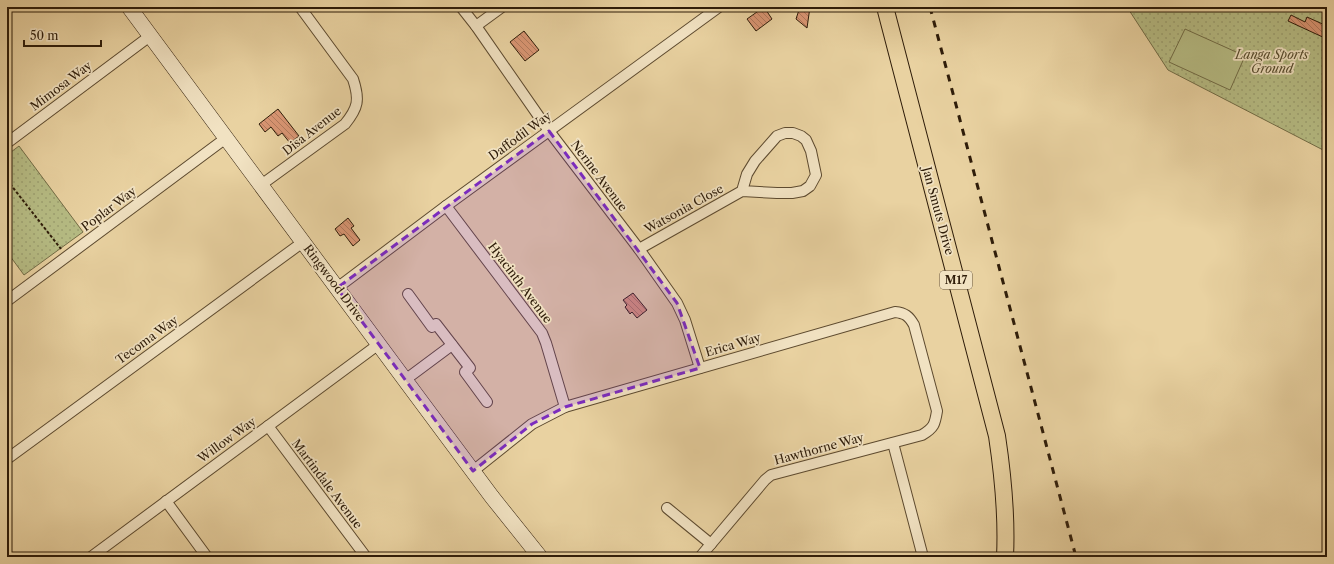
<svg xmlns="http://www.w3.org/2000/svg" width="1334" height="564" font-family="'Libre Caslon Text',serif">
  <style>
    .park { fill: url(#park-dots); stroke: #726c46 }
    .pitch { fill: #b6bc84; stroke: #726c46 }
    .building { fill: url(#building-back-hatch); stroke: #2e1c09 }
    .lines { fill: none; stroke-linecap: round; stroke-linejoin: round }
    .street-casing { stroke: #5d4a2f; stroke-width: 12 }
    .secondary-casing { stroke: #2e1c09; stroke-width: 16 }
    .primary-casing { stroke: #2e1c09; stroke-width: 18 }
    .path { stroke: #2e1c09; stroke-width: 2; stroke-dasharray: 3 2; stroke-linecap: butt }
    .street { stroke: #f1e2c2; stroke-width: 10 }
    .secondary { stroke: #f1e2c2; stroke-width: 15 }
    .primary { stroke: #e9d2a1; stroke-width: 16 }
    .rail { stroke: #2e1c09; stroke-width: 3; stroke-dasharray: 7 7; stroke-linecap: butt }
    .marked { fill: #7b2cbf; fill-opacity: 0.2; stroke: #7b2cbf; stroke-width: 3; stroke-dasharray: 8 5; stroke-linejoin: round }
    .labels { text-anchor: middle; stroke-width: 3.5; stroke-linejoin: round; paint-order: stroke }
    .shield { fill: #f1e2c2; stroke: #685740; stroke-width: 1 }
    .shield-label { font-size: 11px; font-weight: bold; fill: #2e1c09 }
    .park-label { font-size: 12px; font-style: italic; fill: #574c2e; stroke: #f1e2c2 }
    .street-label { font-size: 12px; fill: #2e1c09; stroke: #f1e2c2 }
  </style>
  <defs>
    <pattern id="park-dots" width="8" height="8" patternUnits="userSpaceOnUse"><rect width="8" height="8" fill="#b6bc84"/><path d="M2 2h.1M6 6h.1" fill="none" stroke="#9da171" stroke-width="1.8" stroke-linecap="round"/></pattern>
    <pattern id="building-back-hatch" width="6" height="6" patternUnits="userSpaceOnUse"><rect width="6" height="6" fill="#da9674"/><path d="M-1 5l2 2M0 0l6 6M5-1l2 2" fill="none" stroke="#b17a5d"/></pattern>
  </defs>
  <rect width="100%" height="100%" fill="#e9d2a1"/>
  <filter id="stains"><feTurbulence type="fractalNoise" baseFrequency=".005" numOctaves="4"/><feColorMatrix values="0 0 0 0 .2 0 0 0 0 .09 0 0 0 0 .02 0 0 0 .5 -.17"/></filter>
  <radialGradient id="worn" r=".72"><stop offset=".6" stop-color="#630" stop-opacity="0"/><stop offset="1" stop-color="#630" stop-opacity=".3"/></radialGradient>
  <g class="park">
    <polygon points="1127,7 1327,7 1327,152 1168,70"/>
    <polygon points="19,146 83,232 24,275 7,252 7,155"/>
  </g>
  <polygon class="pitch" points="1185,29 1245,56 1230,90 1169,62"/>
  <g class="building">
    <polygon points="764,7 772,19 756,31 747,19"/>
    <polygon points="800,7 810,7 807,28 796,19"/>
    <polygon points="1291,15 1305,22 1307,17 1327,26 1327,39 1288,21"/>
    <polygon points="524,31 539,50 525,61 510,42"/>
    <polygon points="278,109 299,136 290,143 282,133 278,136 271,127 265,132 259,124"/>
    <polygon points="348,218 354,226 351,228 360,240 353,246 344,234 340,236 335,229"/>
    <polygon points="633,293 647,310 637,318 632,312 630,314 625,307 627,305 623,300"/>
  </g>
  <g class="lines">
    <defs>
      <g id="street">
        <polyline points="461,7 476,26 549,131 639,249 677,303 685,320 700,368"/>
        <polyline points="476,26 502,7"/>
        <polyline points="7,143 150,36"/>
        <path d="M261,185L345,124C358,108 360,100 353,79L300,7"/>
        <polyline points="446,206 542,333 546,343 565,407"/>
        <polyline points="639,249 742,191 777,193 792,193 803,191 810,186 816,175 811,151 806,140 801,136 793,133 785,133 777,136 755,161 747,174 742,191"/>
        <polyline points="337,288 446,206 719,7"/>
        <polyline points="408,294 432,327 436,324 470,368 465,372 487,402"/>
        <polyline points="7,301 226,138"/>
        <polyline points="405,380 452,345"/>
        <polyline points="268,426 366,557"/>
        <polyline points="893,443 923,557"/>
        <polyline points="7,459 303,242"/>
        <path d="M473,471L532,424L565,407L895,312C905,313 909,316 914,325L937,411C935,424 934,428 922,435L771,475L765,480L700,557"/>
        <polyline points="166,501 207,557"/>
        <polyline points="667,508 711,544"/>
        <polyline points="91,557 379,344"/>
      </g>
      <polyline id="secondary" points="129,7 405,380 492,497 540,557"/>
      <path id="primary" d="M885,7L997,436C1003,476 1007,516 1005,557"/>
    </defs>
    <use href="#street" class="street-casing"/>
    <use href="#secondary" class="secondary-casing"/>
    <use href="#primary" class="primary-casing"/>
    <polyline class="path" points="7,180 61,249"/>
    <use href="#street" class="street"/>
    <use href="#secondary" class="secondary"/>
    <use href="#primary" class="primary"/>
    <polyline class="rail" points="930,7 1076,557"/>
  </g>
  <path class="marked" d="M549,131L677,303L700,368L565,407L532,424L473,471L337,288Z"/>
  <g class="labels">
    <rect class="shield" x="940" y="271" width="32" height="18" rx="3"/>
    <g class="shield-label">
      <text x="956" y="284">M17</text>
    </g>
    <g class="park-label">
      <text x="1272" y="59">Langa Sports<tspan x="1272" dy="14">Ground</tspan></text>
    </g>
    <g class="street-label">
      <text transform="translate(61 86) rotate(-37)" y="4">Mimosa Way</text>
      <text transform="translate(312 131) rotate(-38)" y="4">Disa Avenue</text>
      <text transform="translate(520 136) rotate(-36)" y="4">Daffodil Way</text>
      <text transform="translate(599 176) rotate(53)" y="4">Nerine Avenue</text>
      <text transform="translate(109 209) rotate(-37)" y="4">Poplar Way</text>
      <text transform="translate(684 209) rotate(-29)" y="4">Watsonia Close</text>
      <text transform="translate(938 211) rotate(75)" y="4">Jan Smuts Drive</text>
      <text transform="translate(334 283) rotate(53)" y="4">Ringwood Drive</text>
      <text transform="translate(520 283) rotate(53)" y="4">Hyacinth Avenue</text>
      <text transform="translate(147 340) rotate(-36)" y="4">Tecoma Way</text>
      <text transform="translate(733 345) rotate(-16)" y="4">Erica Way</text>
      <text transform="translate(227 440) rotate(-36)" y="4">Willow Way</text>
      <text transform="translate(819 449) rotate(-15)" y="4">Hawthorne Way</text>
      <text transform="translate(327 484) rotate(53)" y="4">Martindale Avenue</text>
    </g>
  </g>
  <rect width="1334" height="564" fill="none" stroke="#e9d2a1" stroke-width="24"/>
  <rect x="8" y="8" width="1318" height="548" fill="none" stroke="#2e1c09" stroke-width="2"/>
  <rect x="12" y="12" width="1310" height="540" fill="none" stroke="#2e1c09"/>
  <path d="M24 40v6h77v-6" fill="none" stroke="#2e1c09" stroke-width="2"/>
  <text x="30" y="40" font-size="12" fill="#2e1c09" stroke="#f1e2c2" stroke-width="3" paint-order="stroke">50 m</text>
  <rect width="100%" height="100%" filter="url(#stains)"/>
  <rect width="100%" height="100%" fill="url(#worn)"/>
</svg>
